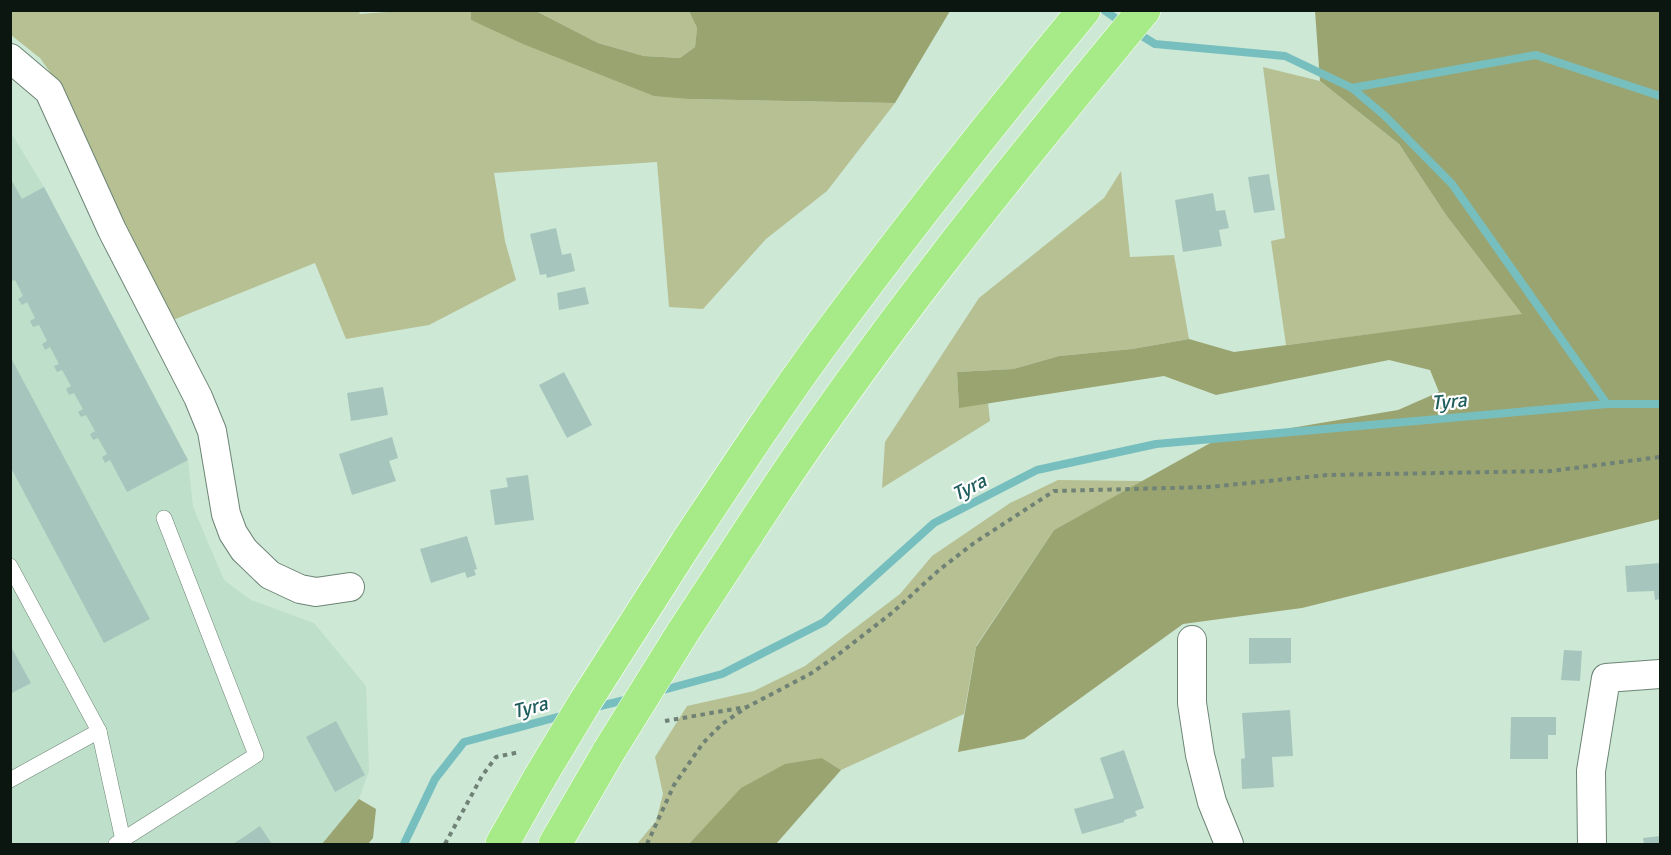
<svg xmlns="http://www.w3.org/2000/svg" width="1671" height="855" font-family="Signika,sans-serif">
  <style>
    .built { fill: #bedfc9 }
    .green { fill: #b6c093 }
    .forest { fill: #9aa471 }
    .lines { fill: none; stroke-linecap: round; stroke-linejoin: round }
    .stream { stroke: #77bfbe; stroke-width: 8 }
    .building { fill: #a6c6bd }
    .service-casing { stroke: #6c8475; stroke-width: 16 }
    .minor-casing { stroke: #6c8475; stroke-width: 30 }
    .trunk-casing { stroke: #fff; stroke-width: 34 }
    .path { stroke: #6f8275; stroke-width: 4; stroke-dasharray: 4.5 4.5; stroke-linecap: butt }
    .service { stroke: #fff; stroke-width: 15 }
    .minor { stroke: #fff; stroke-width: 28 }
    .trunk { stroke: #a6eb88; stroke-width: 33 }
    .trunk-bridge-casing { stroke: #fff; stroke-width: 34; stroke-linecap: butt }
    .trunk-bridge { stroke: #a6eb88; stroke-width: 33 }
    .labels { text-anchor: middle; stroke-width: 4.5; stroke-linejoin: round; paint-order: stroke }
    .water-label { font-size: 20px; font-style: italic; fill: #205d5d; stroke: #fff }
  </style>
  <rect width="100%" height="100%" fill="#cee8d6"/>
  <polygon class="built" points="10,131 44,187 188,460 193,507 224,580 251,600 314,623 366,686 369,771 359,799 322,844 11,844"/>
  <g class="green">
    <polygon points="358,10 360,14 387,12 388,11 471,11 471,20 689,99 895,103 827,191 766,239 703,309 669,307 657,162 494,173 505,241 516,280 429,325 346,339 315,263 173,320 117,207 60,86 40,58 11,35 10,11"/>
    <polygon points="536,11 689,11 697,28 695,47 680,58 644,56 598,43"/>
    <polygon points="1263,67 1320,81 1399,144 1446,215 1523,315 1286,345 1271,241 1285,238"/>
    <polygon points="1121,171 1130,257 1174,255 1189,339 1132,349 1059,356 1013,369 957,372 959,407 988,403 990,421 882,488 885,442 979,298 1104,198"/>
    <polygon points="1058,480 1143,481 1054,530 976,646 964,714 841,770 822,758 709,825 689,844 637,844 656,821 663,794 655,757 687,706 754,691 805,666 900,594 932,556 1010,503"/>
  </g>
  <g class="forest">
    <polygon points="471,11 536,11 598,43 644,56 680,58 695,47 697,28 689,11 950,11 895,103 689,99 654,96 523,44 471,20"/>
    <polygon points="1315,11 1660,11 1660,519 1302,608 1183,624 1024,739 958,752 976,647 1054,530 1214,441 1398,410 1439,392 1430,370 1389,360 1216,395 1164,376 959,408 957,372 1013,369 1059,356 1132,349 1189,339 1234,352 1522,314 1446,215 1399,144 1320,81"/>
    <polygon points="822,758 841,770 776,844 689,844 741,788 785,764"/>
    <polygon points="359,799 376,809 373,838 368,844 322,844"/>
  </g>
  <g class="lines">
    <g class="stream">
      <polyline points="1104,10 1124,24"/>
      <polyline points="1134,31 1155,44 1285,56 1352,88 1385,116 1452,184 1607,404"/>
      <polyline points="1352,88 1536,55 1660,96"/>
      <polyline points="656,692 722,674 824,622 934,523 1037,470 1156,444 1607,404 1660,404"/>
      <polyline points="592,708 629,699"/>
      <polyline points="404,844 435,779 464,742 565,715"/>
    </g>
  </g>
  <g class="building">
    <polygon points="1269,174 1275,210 1254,213 1248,177"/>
    <polygon points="12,181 22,199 44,187 188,460 127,492 110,460 105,463 102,457 107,454 98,438 93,440 90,434 95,431 86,415 81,417 78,412 83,409 74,393 69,395 66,389 71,386 62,370 57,372 54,366 59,364 50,347 45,350 42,344 47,341 39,325 33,327 30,321 35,318 27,302 22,305 18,299 23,296 15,280 10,282 10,182"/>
    <polygon points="1213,193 1216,211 1225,210 1229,228 1219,230 1222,246 1183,252 1175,200"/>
    <polygon points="556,228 562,255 571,253 575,271 547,278 546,274 540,275 530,234"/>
    <polygon points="585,287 589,304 559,310 557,293"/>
    <polygon points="10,356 150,619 104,643 10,466"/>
    <polygon points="564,372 592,425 567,438 539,385"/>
    <polygon points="383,387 388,415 351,421 347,393"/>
    <polygon points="392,437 398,458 389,461 396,481 352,495 339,454"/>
    <polygon points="528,475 534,520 495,525 490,490 508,487 506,478"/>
    <polygon points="467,536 477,569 474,570 476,575 467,578 465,572 431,583 420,549"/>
    <polygon points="1660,563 1660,599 1655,600 1654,591 1627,592 1625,566"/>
    <polygon points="1249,638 1291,638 1291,663 1249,664"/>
    <polygon points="10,645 31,683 10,694"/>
    <polygon points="1564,650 1582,651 1580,681 1561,680"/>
    <polygon points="1290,710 1293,756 1272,757 1274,787 1242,789 1241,759 1245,758 1242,713"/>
    <polygon points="1511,717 1556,717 1556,735 1548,735 1548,759 1510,759"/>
    <polygon points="336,721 365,775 335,792 306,737"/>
    <polygon points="1124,750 1144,808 1135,811 1137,816 1124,820 1124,822 1082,834 1074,809 1114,798 1100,758"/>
    <polygon points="260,826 272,844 233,844"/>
    <polygon points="1660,836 1660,844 1644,844 1643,838"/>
  </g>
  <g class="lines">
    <defs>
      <g id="service">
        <polyline points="10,566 99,731 123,840"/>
        <polyline points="10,780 99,731"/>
        <polyline points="116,844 256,755 164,518"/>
      </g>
      <g id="minor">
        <polyline points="10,58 49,91 112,230 198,397 212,431 226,514 233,533 244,550 270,575 300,589 316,592 350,587"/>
        <polyline points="1192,640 1192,703 1200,755 1212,802 1229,844"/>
        <polyline points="1592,844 1591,771 1606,678 1660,674"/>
      </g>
      <g id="trunk">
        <path d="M757,519C873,341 1008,174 1144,10"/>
        <path d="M687,542C738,465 789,387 845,313C922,210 1002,109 1084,10"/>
        <polyline points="502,844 540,777"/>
        <polyline points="555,844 609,751"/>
      </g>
    </defs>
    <use href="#service" class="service-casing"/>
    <use href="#minor" class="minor-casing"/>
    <use href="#trunk" class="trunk-casing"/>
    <g class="path">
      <polyline points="665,721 746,707"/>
      <polyline points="445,844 482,776 496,757 520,752"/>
      <polyline points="647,844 674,785 703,743 722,724 747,707 810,674 835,657 893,612 939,570 974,543 1054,491 1209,487 1327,475 1551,471 1660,457"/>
    </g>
    <use href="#service" class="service"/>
    <use href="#minor" class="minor"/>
    <use href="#trunk" class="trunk"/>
    <defs>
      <g id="trunk-bridge">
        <polyline points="609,751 683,632 757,519"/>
        <polyline points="540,777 585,702 687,542"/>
      </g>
    </defs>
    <use href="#trunk-bridge" class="trunk-bridge-casing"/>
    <use href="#trunk-bridge" class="trunk-bridge"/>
  </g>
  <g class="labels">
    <g class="water-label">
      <text transform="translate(1449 401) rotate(-5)" y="7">Tyra</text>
      <text transform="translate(969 487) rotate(-27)" y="7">Tyra</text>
      <text transform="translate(530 707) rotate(-15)" y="7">Tyra</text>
    </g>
  </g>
  <rect width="1671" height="855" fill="none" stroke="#0c1610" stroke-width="24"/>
</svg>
